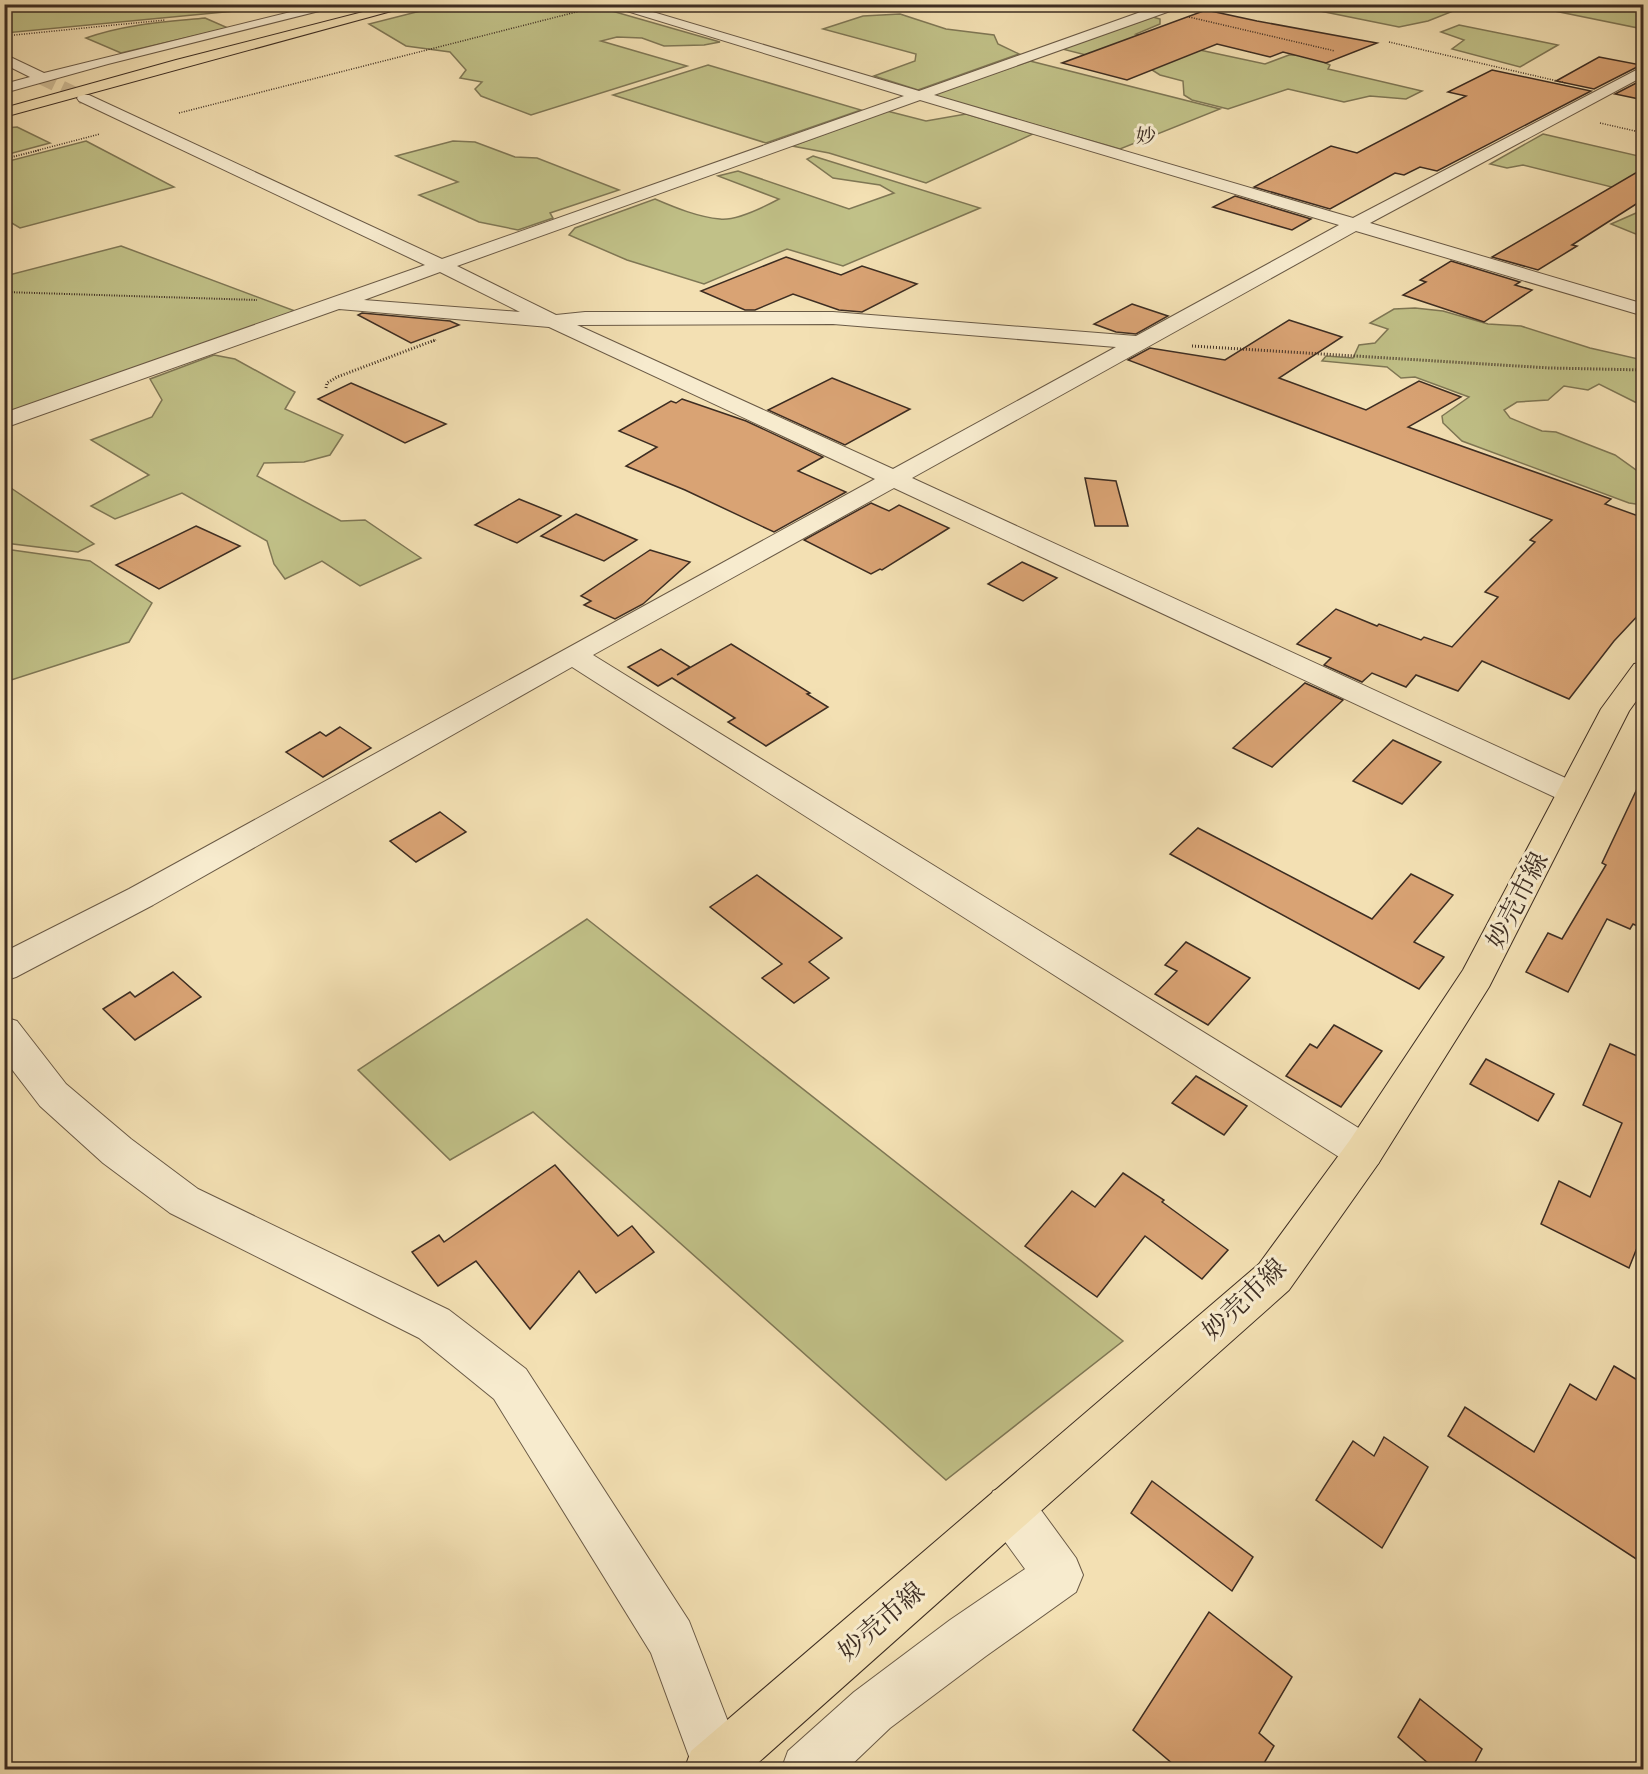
<svg xmlns="http://www.w3.org/2000/svg" width="1648" height="1774" font-family="'IM FELL Great Primer','Noto Serif JP',serif">
  <style>
    .green { fill: #c1c188; stroke: #7f7755; stroke-width: 1.5 }
    .building { fill: #d9a374; stroke: #3d2d22; stroke-width: 1.5 }
    .lines { fill: none; stroke-linecap: round; stroke-linejoin: round }
    .minor-tunnel { stroke: #cfbc96; stroke-width: 14; stroke-dasharray: 14 8; stroke-linecap: butt }
    .minor-casing { stroke: #6a5a46; stroke-width: 2 }
    .major-casing { stroke: #3d2d22; stroke-width: 2 }
    .highway-casing { stroke: #3d2d22; stroke-width: 2 }
    .path-far2 { stroke: #3d2d22; stroke-width: 1.5; stroke-dasharray: 1 1.5; stroke-linecap: butt }
    .path-far1 { stroke: #3d2d22; stroke-width: 2; stroke-dasharray: 1 1.5; stroke-linecap: butt }
    .path { stroke: #3d2d22; stroke-width: 3; stroke-dasharray: 1 2; stroke-linecap: butt }
    .minor { fill: #f7ebce; fill-rule: evenodd }
    .major { fill: #f3e0b3; fill-rule: evenodd }
    .highway { fill: #f3e0b3; fill-rule: evenodd }
    .labels { text-anchor: middle; stroke-width: 6; stroke-linejoin: round; paint-order: stroke }
    .far-quarter-label { font-size: 20px; fill: #3d2d22; stroke: #f7ebce }
    .near-street-label { font-size: 26px; fill: #3d2d22; stroke: #f7ebce }
  </style>
  <rect width="100%" height="100%" fill="#f3e0b3"/>
  <filter id="stains"><feTurbulence type="fractalNoise" baseFrequency=".00333" numOctaves="4"/><feColorMatrix values="0 0 0 0 .2 0 0 0 0 .09 0 0 0 0 .02 0 0 0 .5 -.17"/></filter>
  <radialGradient id="worn" r=".72"><stop offset=".6" stop-color="#630" stop-opacity="0"/><stop offset="1" stop-color="#630" stop-opacity=".3"/></radialGradient>
  <g class="green">
    <polygon points="5,4 297,4 297,5 5,33"/>
    <polygon points="444,5 591,5 720,42 704,45 664,46 642,38 617,37 601,41 687,66 531,115 481,96 475,89 482,82 460,78 466,70 450,52 406,46 369,24"/>
    <polygon points="1182,5 1463,5 1461,8 1428,21 1399,27 1305,8"/>
    <polygon points="1525,5 1643,5 1643,29"/>
    <polygon points="900,14 946,29 994,35 998,44 1019,54 918,90 874,76 915,61 916,54 823,29 863,16"/>
    <polygon points="1153,17 1160,19 1160,24 1136,34 1181,46 1265,64 1289,55 1309,55 1330,65 1328,69 1422,91 1406,99 1370,96 1344,102 1288,89 1228,109 1192,100 1184,95 1183,81 1160,75 1138,61 1098,58 1062,49"/>
    <path d="M205,18L228,28L121,53L86,38C125,24 164,22 205,18Z"/>
    <polygon points="1459,25 1558,45 1520,67 1452,49 1464,40 1441,32"/>
    <polygon points="1030,61 1220,109 1120,149 931,95"/>
    <polygon points="708,65 861,110 766,143 613,95"/>
    <polygon points="887,111 926,121 966,114 1033,134 926,183 829,153 792,146"/>
    <polygon points="17,127 50,143 5,155 5,128"/>
    <polygon points="1543,134 1643,157 1643,200 1607,191 1612,187 1523,165 1507,168 1490,164"/>
    <polygon points="86,141 174,187 20,228 5,219 5,162"/>
    <polygon points="453,141 475,142 515,157 537,158 619,190 550,213 553,218 518,230 479,222 419,195 458,182 396,156"/>
    <path d="M813,156L980,208L843,266L787,249L704,284L627,260L569,235L575,228L655,199C676,208 698,217 720,219C737,221 764,207 779,199L718,176L738,171L849,209L894,193L880,185L833,178L807,159Z"/>
    <polygon points="1643,210 1643,237 1611,224"/>
    <polygon points="121,246 295,311 5,415 5,276"/>
    <polygon points="1415,308 1443,311 1488,324 1521,326 1590,348 1643,360 1643,401 1639,404 1599,384 1588,390 1564,386 1548,400 1517,402 1504,410 1510,418 1542,431 1556,432 1615,455 1643,475 1642,505 1629,503 1462,441 1443,423 1442,416 1469,397 1415,377 1401,378 1387,367 1322,361 1326,356 1353,358 1359,345 1375,343 1388,329 1370,323 1394,309"/>
    <polygon points="214,355 235,359 295,392 285,409 343,435 330,455 304,462 264,463 257,476 341,521 365,520 421,558 360,586 322,561 285,579 274,564 267,541 182,493 115,519 91,506 149,475 91,440 152,417 162,400 150,379"/>
    <polygon points="5,484 94,544 78,552 5,543"/>
    <polygon points="5,549 90,561 152,603 129,642 5,682 5,644 9,641 5,636"/>
    <polygon points="587,919 1123,1341 946,1480 533,1112 450,1160 358,1070"/>
  </g>
  <g class="building">
    <polygon points="1206,10 1257,21 1377,43 1326,63 1283,52 1270,57 1217,44 1127,80 1062,63"/>
    <polygon points="1599,57 1641,65 1594,89 1556,81"/>
    <polygon points="1492,70 1591,91 1437,171 1420,167 1404,175 1395,173 1330,209 1254,187 1331,146 1357,153 1466,96 1448,92"/>
    <polygon points="1644,79 1644,100 1615,94"/>
    <polygon points="1644,168 1644,199 1572,245 1577,246 1538,270 1492,257"/>
    <polygon points="1235,196 1311,219 1292,230 1213,207"/>
    <polygon points="786,257 841,275 862,266 917,284 862,312 839,310 793,294 755,310 745,310 701,291"/>
    <polygon points="1451,261 1520,282 1515,285 1532,290 1484,322 1403,295 1426,282 1420,280"/>
    <polygon points="1132,304 1168,316 1136,334 1116,332 1094,324"/>
    <polygon points="362,313 450,321 459,325 411,343 358,315"/>
    <polygon points="1289,320 1342,337 1279,378 1366,410 1419,381 1461,397 1408,427 1611,499 1605,504 1644,518 1644,609 1614,641 1569,699 1482,661 1458,691 1416,675 1406,687 1372,673 1362,682 1324,665 1331,658 1297,644 1336,609 1377,626 1379,624 1421,640 1424,637 1452,647 1498,597 1485,592 1535,542 1530,540 1552,520 1128,360 1150,348 1225,360"/>
    <polygon points="832,378 910,409 845,445 768,410"/>
    <polygon points="351,383 446,424 405,443 318,399"/>
    <polygon points="682,399 746,421 823,457 798,471 846,492 774,532 685,490 626,466 657,447 619,431 671,401 676,403"/>
    <polygon points="1085,478 1116,481 1128,526 1095,526"/>
    <polygon points="519,499 561,516 517,543 475,525"/>
    <polygon points="871,503 889,511 899,505 949,528 882,570 880,569 871,574 804,540"/>
    <polygon points="576,514 637,540 604,561 541,536"/>
    <polygon points="196,526 240,546 159,589 116,565"/>
    <polygon points="650,550 690,562 643,604 615,619 584,605 591,601 581,596"/>
    <polygon points="1022,562 1057,578 1023,601 988,584"/>
    <polygon points="731,644 810,693 807,694 828,707 766,746 728,722 735,718 672,678 658,686 628,667 661,649 690,667 677,675"/>
    <polygon points="1305,683 1343,700 1272,767 1233,748"/>
    <polygon points="340,727 371,748 323,777 286,752 320,732 326,736"/>
    <polygon points="1393,740 1441,762 1402,804 1353,781"/>
    <polygon points="1644,774 1644,929 1633,924 1630,929 1607,919 1568,992 1526,972 1548,933 1562,939 1606,865 1602,863"/>
    <polygon points="440,812 466,832 416,862 390,841"/>
    <polygon points="1198,828 1372,919 1411,874 1453,895 1414,942 1444,957 1419,989 1170,854"/>
    <polygon points="757,875 842,938 809,962 829,978 794,1003 762,978 782,964 710,907"/>
    <polygon points="1186,942 1250,978 1208,1025 1155,994 1177,971 1165,965"/>
    <polygon points="173,972 201,997 135,1040 103,1009 130,992 135,997"/>
    <polygon points="1334,1025 1382,1051 1341,1107 1286,1076 1310,1044 1317,1048"/>
    <polygon points="1610,1044 1644,1059 1644,1230 1629,1268 1541,1224 1559,1181 1590,1197 1622,1123 1583,1105"/>
    <polygon points="1486,1059 1554,1094 1538,1121 1470,1084"/>
    <polygon points="1196,1076 1247,1106 1224,1135 1172,1103"/>
    <polygon points="555,1165 618,1236 632,1226 654,1252 596,1293 579,1271 530,1329 476,1261 438,1286 412,1252 439,1235 444,1242"/>
    <polygon points="1123,1173 1164,1200 1162,1202 1228,1250 1202,1279 1145,1236 1097,1297 1025,1246 1072,1191 1095,1207"/>
    <polygon points="1614,1366 1644,1384 1644,1564 1448,1436 1465,1407 1534,1452 1570,1384 1596,1400"/>
    <polygon points="1384,1437 1428,1467 1382,1548 1316,1500 1353,1441 1374,1456"/>
    <polygon points="1152,1481 1253,1557 1232,1591 1131,1513"/>
    <polygon points="1209,1612 1292,1677 1259,1733 1274,1746 1260,1770 1180,1770 1133,1730"/>
    <polygon points="1420,1699 1482,1749 1471,1770 1436,1770 1398,1737"/>
  </g>
  <g class="lines">
    <polyline class="minor-tunnel" points="42,78 84,98"/>
    <defs>
      <g id="minor">
        <polygon points="323,4 347,4 108,64 4,93 4,84 30,77 4,64 4,54 44,73"/>
        <path d="M604,4H626L919,91L1163,4H1173L1174,7L1173,10L934,95L1353,218L1644,66V76L1370,223L1644,304V316L1356,231L912,478L1583,786L1587,793L1583,800L1572,803L1561,800L894,488L593,655L1378,1140L1384,1152L1378,1164L1364,1168L1350,1164L572,667L153,905L16,977L4,981V952L129,889L875,479L549,327L339,309L4,428V413L425,265L79,101L77,98L79,95H89L442,259L904,96ZM920,100L1339,225L1136,336L833,312H585L556,315L457,266ZM440,272L520,312L364,300ZM833,324L1116,347L893,469L577,325Z"/>
        <polygon points="4,1017 17,1021 66,1084 131,1139 198,1189 449,1310 526,1369 689,1621 744,1763 742,1770 694,1770 651,1653 494,1399 419,1338 170,1213 103,1163 40,1106 4,1059"/>
        <polygon points="1010,1484 1027,1491 1076,1558 1083,1575 1076,1592 986,1656 890,1728 846,1770 781,1770 788,1751 854,1692 950,1620 1025,1569 993,1525 986,1508 993,1491"/>
      </g>
      <polygon id="major" points="1644,662 1644,690 1629,711 1489,987 1378,1164 1289,1290 750,1770 684,1770 691,1751 1259,1264 1350,1140 1463,970 1601,709 1634,664"/>
      <polygon id="highway" points="394,4 417,4 4,117 4,108 176,60"/>
    </defs>
    <use href="#minor" class="minor-casing"/>
    <use href="#major" class="major-casing"/>
    <use href="#highway" class="highway-casing"/>
    <g class="path-far2">
      <polyline points="1189,17 1335,51"/>
      <polyline points="14,35 165,20"/>
      <polyline points="1389,42 1566,83"/>
      <polyline points="179,113 588,9"/>
      <polyline points="1600,123 1644,133"/>
      <polyline points="35,151 100,134"/>
    </g>
    <g class="path-far1">
      <polyline points="4,159 40,150"/>
      <polyline points="4,292 257,300"/>
      <polyline points="431,342 436,340"/>
    </g>
    <g class="path">
      <polyline points="1192,346 1550,368 1644,370"/>
      <polyline points="326,388 327,383 337,377 435,340"/>
    </g>
    <use href="#minor" class="minor"/>
    <use href="#major" class="major"/>
    <use href="#highway" class="highway"/>
  </g>
  <g class="labels">
    <g class="far-quarter-label">
      <text x="1146" y="143">妙</text>
    </g>
    <g class="near-street-label">
      <text transform="translate(1517 900) rotate(-63)" y="9">妙売市線</text>
      <text transform="translate(1244 1299) rotate(-44)" y="9">妙売市線</text>
      <text transform="translate(881 1621) rotate(-41)" y="9">妙売市線</text>
    </g>
  </g>
  <rect width="1648" height="1774" fill="none" stroke="#f3e0b3" stroke-width="24"/>
  <rect x="6" y="6" width="1636" height="1762" fill="none" stroke="#3d2d22" stroke-width="3"/>
  <rect x="12" y="12" width="1624" height="1750" fill="none" stroke="#3d2d22" stroke-width="1.5"/>
  <rect width="100%" height="100%" filter="url(#stains)"/>
  <rect width="100%" height="100%" fill="url(#worn)"/>
</svg>
